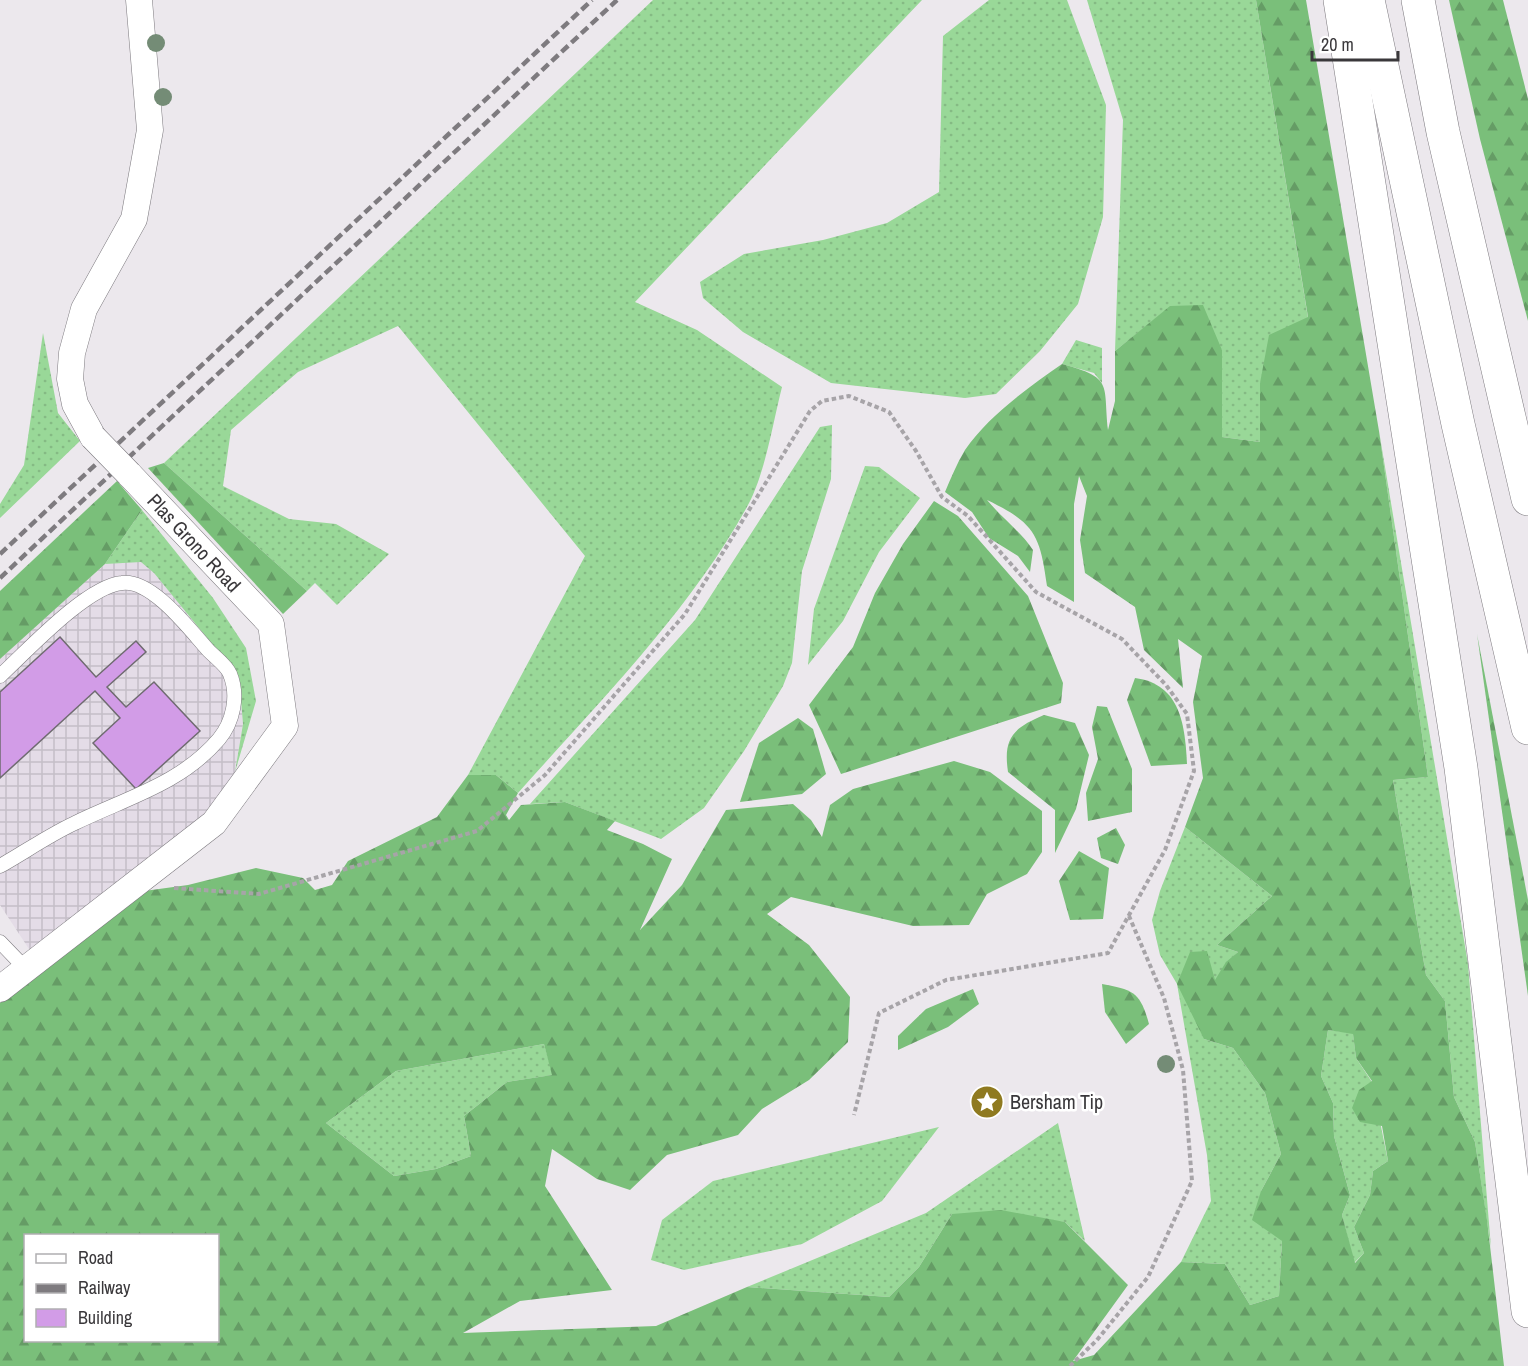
<svg xmlns="http://www.w3.org/2000/svg" width="1528" height="1366" font-family="'Archivo Narrow',sans-serif">
  <style>
    .industrial { fill: url(#industrial-grid) }
    .grass { fill: url(#grass-dots) }
    .forest { fill: url(#forest-firs); fill-rule: evenodd }
    .building { fill: #d29ce7; stroke: #6f6b70; stroke-width: 1.5 }
    .lines { fill: none; stroke-linecap: round; stroke-linejoin: round }
    .lane-casing { stroke: #7d7a7f; stroke-width: 15 }
    .street-casing { stroke: #7d7a7f; stroke-width: 27 }
    .highway-casing { stroke: #7d7a7f; stroke-width: 34 }
    .path { stroke: #a7a4a8; stroke-width: 4; stroke-dasharray: 4.5 3; stroke-linecap: butt }
    .lane { stroke: #fff; stroke-width: 14 }
    .street { stroke: #fff; stroke-width: 26 }
    .highway { stroke: #fff; stroke-width: 33 }
    .rail { stroke: #7e7b7f; stroke-width: 4.5; stroke-dasharray: 9 4.5; stroke-linecap: butt }
    .street-bridge-casing { stroke: #7d7a7f; stroke-width: 27; stroke-linecap: butt }
    .street-bridge { stroke: #fff; stroke-width: 26 }
    .tree { fill: #748c76 }
    .labels { text-anchor: middle; stroke-width: 5; stroke-linejoin: round; paint-order: stroke }
    .street-label { font-size: 20px; fill: #3a383b; stroke: #fff }
    .poi-label { font-size: 20px; fill: #3a383b; stroke: #fff; text-anchor: start }
  </style>
  <defs>
    <pattern id="industrial-grid" width="8" height="8" patternUnits="userSpaceOnUse" patternTransform="scale(1.5)"><rect width="8" height="8" fill="#e4dce7"/><path d="M0 4h8M4 0v8" fill="none" stroke="#c4bec7"/></pattern>
    <pattern id="grass-dots" width="8" height="8" patternUnits="userSpaceOnUse" patternTransform="scale(1.5)"><rect width="8" height="8" fill="#99d898"/><path d="M2 2h.1M6 6h.1" fill="none" stroke="#85ba84" stroke-width="1.8" stroke-linecap="round"/></pattern>
    <pattern id="forest-firs" width="22" height="20" patternUnits="userSpaceOnUse" patternTransform="scale(1.5)"><rect width="22" height="20" fill="#7abf7a"/><path d="M5 1l3.5 6h-7zM16 11l3.5 6h-7z" fill="#659c65"/></pattern>
  </defs>
  <rect width="100%" height="100%" fill="#ece8ed"/>
  <polygon class="industrial" points="127,561 141,561 154,573 239,677 243,724 235,772 202,820 31,952 0,905 0,659 105,564"/>
  <g class="grass">
    <path d="M653,0H922L635,302L697,330L782,387C773,422 765,474 748,505C691,610 597,704 518,793L496,775H468L585,556L398,326L298,372L231,430L223,486L289,519L336,524L389,554L337,605L315,583L307,591L164,463Z"/>
    <polygon points="989,0 1067,0 1106,105 1103,217 1078,304 1040,351 996,394 965,398 831,383 743,332 703,298 700,282 744,254 823,240 887,223 939,192 943,36"/>
    <polygon points="1087,0 1256,0 1308,318 1260,383 1260,442 1222,437 1222,350 1170,307 1115,351 1123,120"/>
    <polygon points="43,333 58,413 80,441 0,518 0,504 24,465"/>
    <polygon points="1076,340 1102,348 1102,383 1094,373 1062,364"/>
    <polygon points="832,425 831,479 802,571 792,663 783,686 744,751 704,808 661,839 565,802 530,804 695,620 820,427"/>
    <polygon points="1379,431 1468,964 1491,1248 1475,1142 1454,1097 1445,1001 1426,975 1393,780 1428,777"/>
    <polygon points="865,466 879,467 920,498 879,552 843,621 808,665 814,609"/>
    <polygon points="142,510 213,598 246,648 256,701 235,772 243,724 239,677 154,573 141,562 105,564"/>
    <path d="M1185,827L1272,896L1217,945L1238,952C1211,975 1210,1006 1204,1039L1233,1048L1265,1093L1281,1154L1261,1191L1282,1241L1279,1296L1250,1305L1225,1264L1181,1262L1211,1201L1207,1155L1177,984L1160,955L1152,920L1160,891Z"/>
    <polygon points="1328,1030 1353,1033 1356,1058 1372,1082 1388,1161 1373,1171 1370,1195 1354,1227 1364,1253 1354,1263 1342,1215 1350,1195 1334,1136 1333,1103 1321,1076"/>
    <polygon points="544,1044 553,1075 507,1082 464,1116 471,1156 436,1169 394,1176 326,1123 396,1071"/>
    <polygon points="1058,1123 1085,1241 1065,1222 952,1214 919,1267 889,1297 747,1287 926,1213"/>
    <polygon points="939,1127 882,1201 802,1244 684,1270 651,1260 662,1220 713,1181"/>
  </g>
  <g class="forest">
    <path d="M1256,0H1306L1379,431L1428,777L1393,780L1426,975L1445,1001L1454,1097L1475,1142L1487,1220L1504,1366H0V1003L137,892L188,885L256,868L303,878L315,890L332,885L348,861L437,817L468,775H496L518,793L506,815L509,820L521,805L565,802L615,821L607,830L643,844L672,859L640,930L682,885L726,810L793,804L811,820L822,837L830,805L853,789L954,761L990,772L1042,811V852L1027,874L987,894L969,925L913,926L791,897L767,914L809,945L850,997L848,1042L809,1080L762,1109L738,1135L667,1155L630,1190L597,1179L552,1149L545,1186L612,1290L520,1301L463,1333L656,1326L747,1287L889,1297L919,1267L952,1214L1001,1210L1065,1222L1128,1285L1073,1361L1094,1355L1181,1262L1225,1264L1250,1305L1279,1296L1282,1241L1252,1220L1261,1191L1281,1154L1265,1093L1233,1048L1204,1039L1177,984L1190,952L1207,951L1215,980L1226,962L1238,952L1217,945L1272,896L1185,827L1203,778L1193,702L1202,656L1178,639L1183,688L1144,650L1135,607L1085,573L1080,540L1087,496L1079,476L1074,504V602L1047,586C1040,535 1035,523 987,500C1002,518 1020,531 1033,550L1030,572L1018,556L989,538L972,512L945,492C951,478 957,463 965,450C988,416 1029,387 1062,364C1114,378 1103,384 1108,430L1115,401V351L1170,306L1203,305L1222,350V437L1260,442V383L1269,335L1308,317ZM1328,1030L1353,1034L1356,1058L1372,1081L1359,1090L1352,1108L1360,1122L1382,1126L1388,1161L1373,1171L1370,1195L1354,1227L1364,1253L1355,1263L1342,1215L1350,1195L1334,1136L1333,1103L1321,1076ZM544,1044L552,1075L507,1082L464,1116L471,1156L436,1169L394,1176L326,1123L396,1071ZM26,1236H218V1340H26Z"/>
    <polygon points="1449,0 1503,0 1528,99 1528,321 1480,139"/>
    <polygon points="164,463 307,591 283,614 148,468"/>
    <polygon points="117,481 142,510 105,564 0,659 0,591"/>
    <polygon points="934,501 958,516 1028,596 1063,683 1061,703 841,774 809,705 853,647 875,593 903,544"/>
    <polygon points="1477,634 1528,900 1528,996"/>
    <path d="M1135,678C1181,684 1185,726 1187,764L1151,766L1127,700Z"/>
    <polygon points="1097,706 1107,707 1132,769 1132,812 1088,821 1086,793 1098,759 1092,727"/>
    <path d="M1044,715L1075,723L1089,755L1076,809L1055,853V810L1008,772C1003,738 1013,728 1044,715Z"/>
    <polygon points="798,718 813,729 826,774 802,794 740,802 759,743"/>
    <polygon points="1116,828 1125,845 1118,864 1101,858 1097,838"/>
    <polygon points="1079,851 1109,868 1103,919 1070,920 1059,881"/>
    <path d="M1102,984C1134,990 1140,992 1149,1024L1126,1044L1105,1012Z"/>
    <polygon points="973,989 979,1004 948,1027 898,1050 898,1036 926,1009"/>
  </g>
  <polygon class="building" points="60,637 96,677 136,641 146,652 107,687 126,707 154,682 200,731 136,789 93,743 120,718 95,691 0,778 0,692"/>
  <g class="lines">
    <defs>
      <g id="lane">
        <path d="M0,676C27,651 87,586 122,583C152,579 190,630 209,651C216,658 227,666 230,674C239,696 233,722 219,739C181,784 126,798 75,823C49,835 25,852 0,866"/>
        <polyline points="0,942 25,968"/>
      </g>
      <g id="street">
        <polyline points="93,437 75,404 70,379 72,353 84,309 134,219 150,130 139,0"/>
        <polyline points="0,989 214,823 285,726 271,624 129,474"/>
      </g>
      <g id="highway">
        <polyline points="1340,0 1461,768 1528,1311"/>
        <polyline points="1368,0 1458,424 1528,728"/>
        <polyline points="1418,0 1443,132 1528,499"/>
      </g>
    </defs>
    <use href="#lane" class="lane-casing"/>
    <use href="#street" class="street-casing"/>
    <use href="#highway" class="highway-casing"/>
    <g class="path">
      <polyline points="174,888 259,894 477,831 545,775 685,614 810,411 822,401 849,396 889,412 916,451 942,497 968,516 1036,592 1122,639 1166,685 1187,714 1194,771 1165,850 1108,953 946,980 879,1013 854,1115"/>
      <polyline points="1070,1366 1097,1340 1148,1277 1192,1181 1183,1070 1164,998 1129,916"/>
    </g>
    <use href="#lane" class="lane"/>
    <use href="#street" class="street"/>
    <use href="#highway" class="highway"/>
    <g class="rail">
      <polyline points="0,554 592,0"/>
      <polyline points="0,578 617,0"/>
    </g>
    <defs>
      <polyline id="street-bridge" points="93,437 129,474"/>
    </defs>
    <use href="#street-bridge" class="street-bridge-casing"/>
    <use href="#street-bridge" class="street-bridge"/>
  </g>
  <g class="tree">
    <circle cx="156" cy="43" r="9"/>
    <circle cx="163" cy="97" r="9"/>
    <circle cx="1166" cy="1064" r="9"/>
  </g>
  <defs>
    <symbol id="sight-disc" viewBox="-11 -11 22 22"><circle r="9.5" fill="#8f7a20" stroke="#fff"/><path d="M0-6L1.8-2.2L6-1.7L2.9 1.2L3.7 5.4L0 3.3L-3.7 5.4L-2.9 1.2L-6-1.7L-1.8-2.2Z" fill="#fff"/></symbol>
  </defs>
  <g fill-rule="evenodd">
    <use href="#sight-disc" x="968" y="1083" width="38" height="38"/>
  </g>
  <g class="labels">
    <g class="street-label">
      <text transform="translate(194 543) rotate(47)" y="7">Plas Grono Road</text>
    </g>
    <g class="poi-label">
      <text x="1010" y="1109">Bersham Tip</text>
    </g>
  </g>
  <rect x="24" y="1234" width="195" height="108" fill="#ffffff" stroke="#b0afb1" stroke-width="1.5"/>
  <rect x="36" y="1254" width="30" height="9" fill="#ffffff" stroke="#b0afb1" stroke-width="1.5"/>
  <text x="78" y="1264" font-size="18" fill="#3a383b">Road</text>
  <rect x="36" y="1284" width="30" height="9" fill="#7e7b7f" stroke="#b0afb1" stroke-width="1.5"/>
  <text x="78" y="1294" font-size="18" fill="#3a383b">Railway</text>
  <rect x="36" y="1309" width="30" height="18" fill="#d29ce7" stroke="#b0afb1" stroke-width="1.5"/>
  <text x="78" y="1324" font-size="18" fill="#3a383b">Building</text>
  <path d="M1312 51v9h86v-9" fill="none" stroke="#3a383b" stroke-width="3"/>
  <text x="1321" y="51" font-size="18" fill="#3a383b" stroke="#ffffff" stroke-width="4.5" paint-order="stroke">20 m</text>
</svg>
